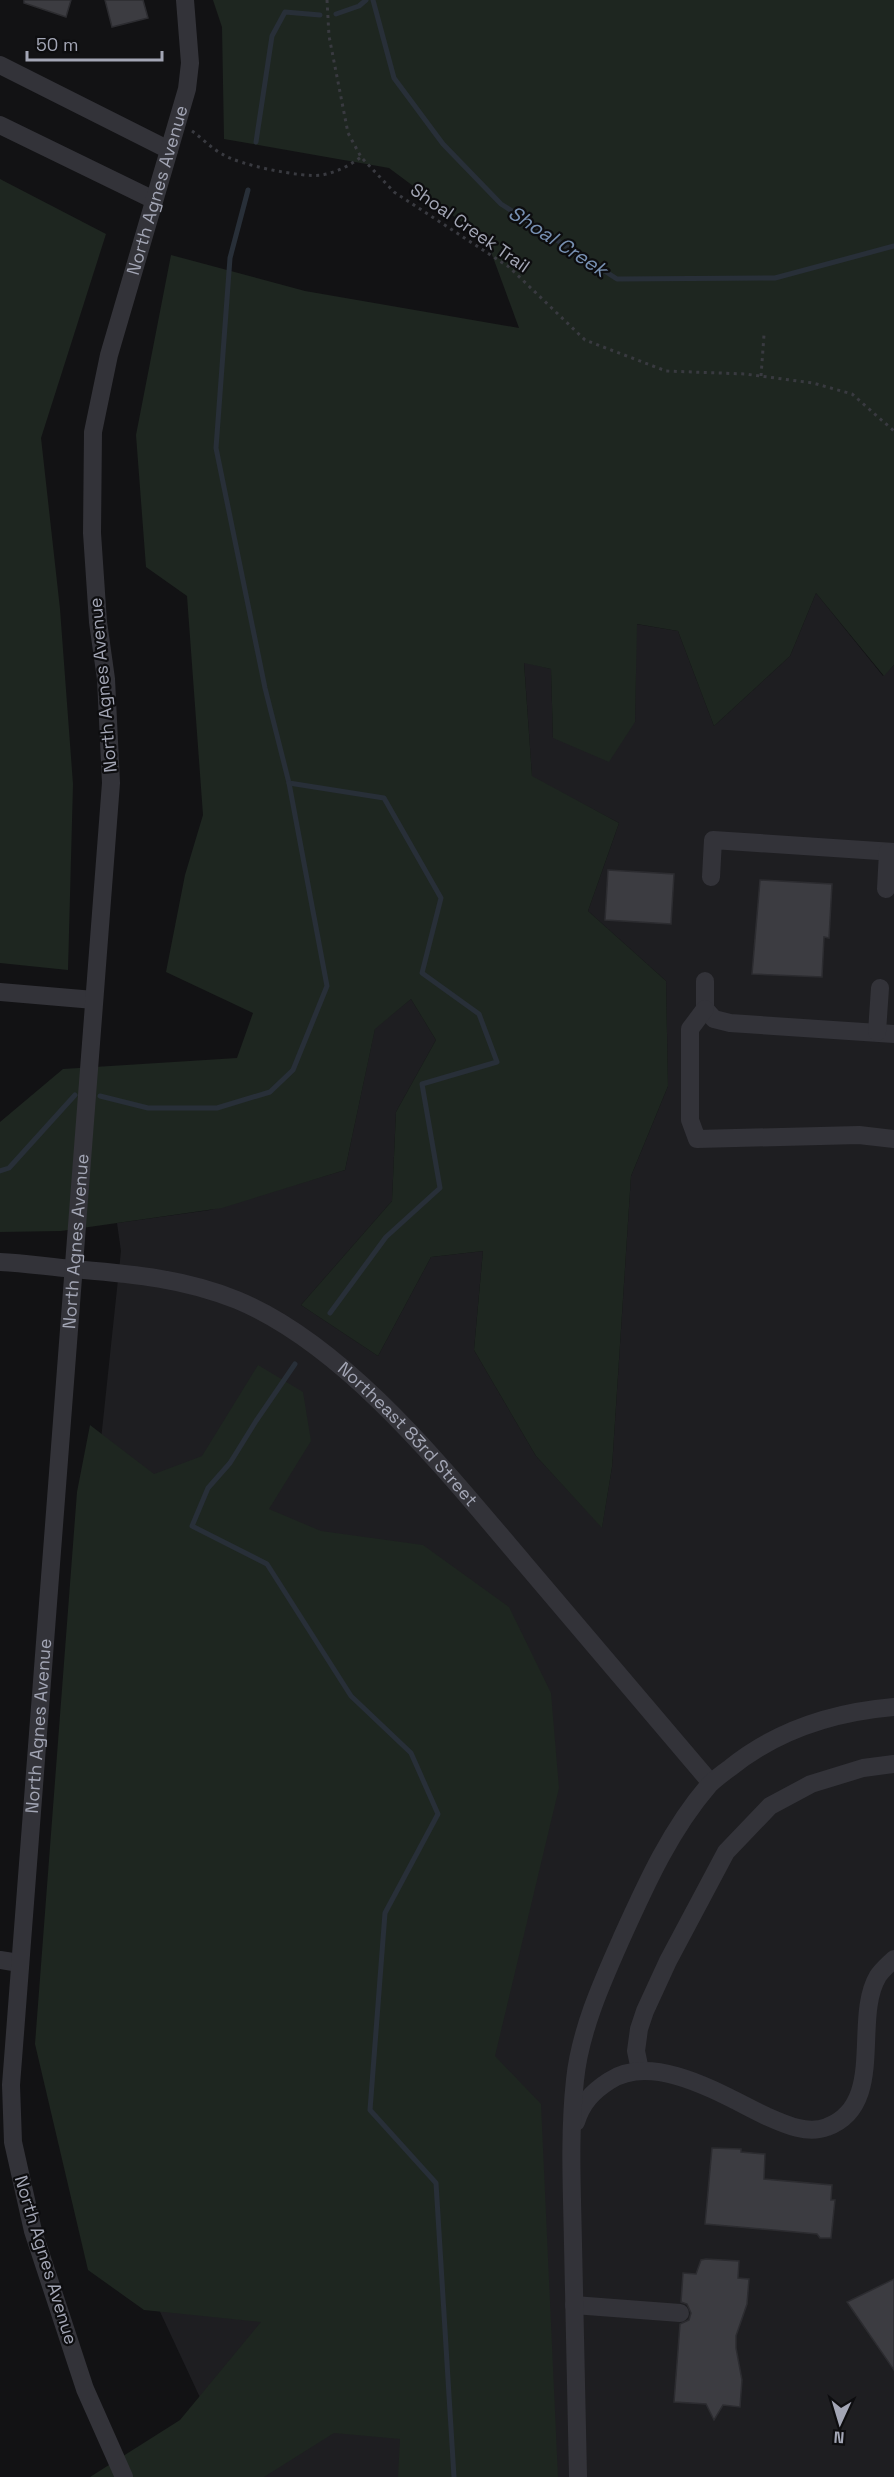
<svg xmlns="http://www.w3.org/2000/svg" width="894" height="2477" font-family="'Space Grotesk',sans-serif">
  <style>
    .built { fill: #1e1e21 }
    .green { fill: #1e2620 }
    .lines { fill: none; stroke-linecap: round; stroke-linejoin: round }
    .stream { stroke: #282f38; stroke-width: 5 }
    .building { fill: #3c3c41; stroke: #2c2c30; stroke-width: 1.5 }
    .path { stroke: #393a40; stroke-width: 3; stroke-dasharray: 3 4.5; stroke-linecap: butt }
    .minor { stroke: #333339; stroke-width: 18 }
    .labels { text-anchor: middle; stroke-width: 4.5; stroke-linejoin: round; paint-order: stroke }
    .street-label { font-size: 18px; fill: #a3a6b5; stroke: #0d0d0f }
    .water-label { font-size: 20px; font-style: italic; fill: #7790b2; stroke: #0d0d0f }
  </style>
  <rect width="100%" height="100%" fill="#121214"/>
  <polygon class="built" points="816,593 883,676 894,665 894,2477 237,2477 88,2157 100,1449 121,1251 117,1223 210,1210 345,1170 375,1028 411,999 436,1040 396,1112 392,1201 301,1305 378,1356 431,1257 483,1251 474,1350 536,1456 602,1527 612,1467 631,1176 668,1086 666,981 588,911 619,823 532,777 524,662 551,669 553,738 635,722 636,624 678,631 714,726 790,656"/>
  <g class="green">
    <polygon points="213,0 894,0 894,665 884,676 816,593 790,656 714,726 678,631 637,624 635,722 609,762 553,738 551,669 524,663 532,776 619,823 588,911 666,981 668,1086 631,1176 612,1467 602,1528 536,1456 474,1350 483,1251 431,1257 378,1356 301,1305 392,1201 396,1112 436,1040 411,999 375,1029 345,1170 222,1208 61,1231 0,1232 0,1122 63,1069 237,1058 253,1013 166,972 185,875 203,815 187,596 146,567 136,435 171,255 305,291 519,328 487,241 389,168 224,139 222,27"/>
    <polygon points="0,179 106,234 41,438 60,609 73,784 68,970 0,963"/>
    <polygon points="258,1365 303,1392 311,1441 269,1509 321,1531 423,1545 509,1607 551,1693 559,1788 495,2056 541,2104 558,2477 398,2477 400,2439 334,2433 264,2477 90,2477 180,2420 261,2322 144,2310 88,2270 35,2044 77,1492 90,1425 154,1474 202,1456"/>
  </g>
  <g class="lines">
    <g class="stream">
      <polyline points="373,0 394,78 443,144 501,204 617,279 775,278 894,246"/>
      <polyline points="336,14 359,6 366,0"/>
      <polyline points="256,142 272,36 285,12 320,15"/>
      <polyline points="248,190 230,258 216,448 265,688 289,783 384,798 441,898 422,973 479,1014 497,1062 422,1084 440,1188 386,1237 330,1313"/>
      <polyline points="100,1096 148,1108 217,1108 270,1092 293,1070 327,986 289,783"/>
      <polyline points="0,1171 9,1168 75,1095"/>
      <polyline points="295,1364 256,1421 230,1463 208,1488 192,1526 267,1564 351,1696 411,1753 438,1814 385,1913 370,2110 436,2183 454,2477"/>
    </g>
  </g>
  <g class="building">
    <polygon points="24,0 71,0 66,17 24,3"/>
    <polygon points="105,0 143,0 148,18 112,27"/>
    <polygon points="608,870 674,874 671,924 605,920"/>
    <polygon points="760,880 832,884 829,938 824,937 822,977 752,974"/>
    <polygon points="712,2148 741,2149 741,2152 765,2154 764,2179 832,2185 831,2200 835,2200 831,2238 820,2238 817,2234 705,2224"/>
    <polygon points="706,2259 739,2261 738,2278 749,2279 747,2304 736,2336 736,2348 742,2380 740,2407 723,2405 714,2420 706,2404 674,2402 680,2324 689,2320 691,2313 687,2304 681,2302 683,2273 696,2274 701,2260"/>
    <polygon points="894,2279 894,2370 847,2302"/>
  </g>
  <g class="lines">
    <g class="path">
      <polyline points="327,0 329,36 348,133 361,157 394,192 509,267 585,340 666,371 745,374 813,383 852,394 894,431"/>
      <path d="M192,131C202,138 211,148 222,154C239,165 302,178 322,175C337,172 349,166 361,157"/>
      <polyline points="761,376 764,335"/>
    </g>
    <g class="minor">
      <polyline points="0,65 169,150"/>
      <polyline points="0,125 154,200"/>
      <polyline points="711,877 713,840 894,852"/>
      <polyline points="886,889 888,852"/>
      <polyline points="705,981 705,1009 714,1019 730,1023 894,1034"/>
      <polyline points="0,992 94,1000"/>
      <polyline points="705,1009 690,1029 690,1120 697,1139 859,1135 894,1139"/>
      <polyline points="877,1032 880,988"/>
      <path id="s1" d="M0,1262C25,1263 49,1267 74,1269C131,1274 183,1278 237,1300C348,1346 448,1474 525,1564C587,1637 649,1710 711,1783"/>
      <polyline points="0,1960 19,1963"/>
      <polyline points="640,2070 636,2051 639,2029 645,2011 668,1961 726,1852 770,1806 811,1784 863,1768 894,1764"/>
      <path d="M576,2122C582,2103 592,2092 609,2081C654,2051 724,2096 766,2116C784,2124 807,2135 827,2127C887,2105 852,2019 878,1976C882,1970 889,1964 894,1959"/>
      <polyline points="574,2305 680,2313"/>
      <path id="s2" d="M124,2477L85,2389L33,2231L13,2142L11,2085L111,783L106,679L98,622L92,533L93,432L109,355L187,89L190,63L185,0"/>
      <path d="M578,2477C577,2399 575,2321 573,2244C572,2189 569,2135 575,2080C580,2030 603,1980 623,1935C647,1882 671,1829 709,1785C715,1779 723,1773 730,1768C777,1730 835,1712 894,1707"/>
    </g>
  </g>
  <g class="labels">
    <g class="street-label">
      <text dy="6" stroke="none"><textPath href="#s2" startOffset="2319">North Agnes Avenue</textPath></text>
      <text transform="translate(470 228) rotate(35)" y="6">Shoal Creek Trail</text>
      <text transform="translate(103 685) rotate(-95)" y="6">North Agnes Avenue</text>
      <text dy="6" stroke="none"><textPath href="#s2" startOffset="1257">North Agnes Avenue</textPath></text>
      <text dy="6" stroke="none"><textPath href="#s1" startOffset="460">Northeast 83rd Street</textPath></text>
      <text dy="6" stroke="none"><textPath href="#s2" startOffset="771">North Agnes Avenue</textPath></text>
      <text transform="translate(46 2260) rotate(73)" y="6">North Agnes Avenue</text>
    </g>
    <g class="water-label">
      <text transform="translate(558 241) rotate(33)" y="7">Shoal Creek</text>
    </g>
  </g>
  <g transform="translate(840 2423) rotate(184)" stroke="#0d0d0f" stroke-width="4.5" paint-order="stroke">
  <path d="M0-4.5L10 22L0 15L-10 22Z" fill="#a3a6b5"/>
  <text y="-9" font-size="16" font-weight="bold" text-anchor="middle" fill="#a3a6b5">N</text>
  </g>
  <path d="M27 51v9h135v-9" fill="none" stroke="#a3a6b5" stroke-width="3"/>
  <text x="36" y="51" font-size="18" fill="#a3a6b5" stroke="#0d0d0f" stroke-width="4.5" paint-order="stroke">50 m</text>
</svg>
